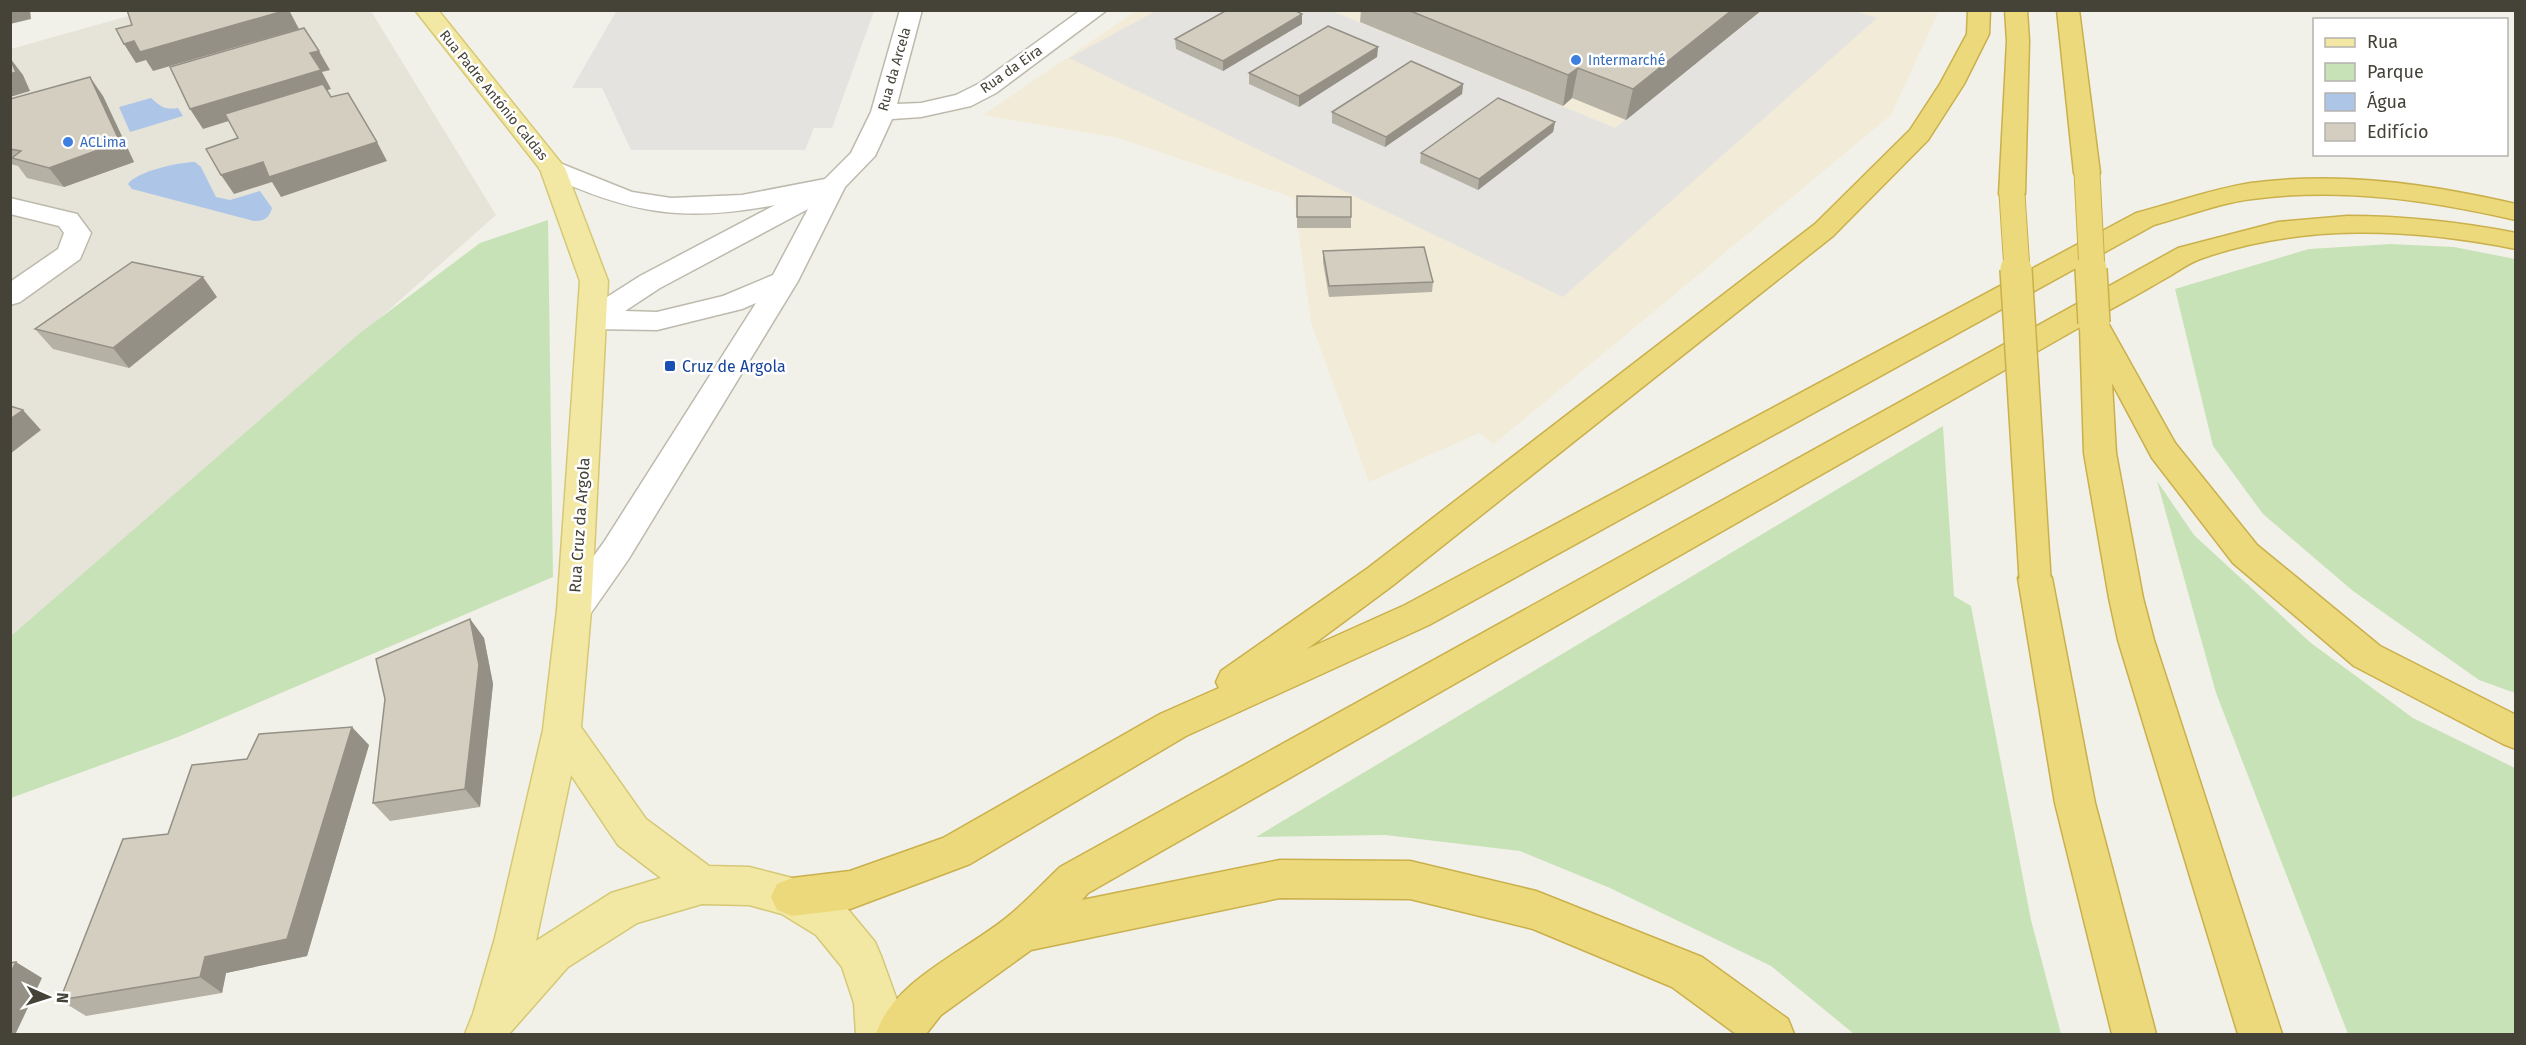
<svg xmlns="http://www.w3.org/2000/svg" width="2526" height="1045" font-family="'Fira Sans',sans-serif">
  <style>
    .residential { fill: #e6e4d8 }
    .commercial { fill: #f2ebd7 }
    .green { fill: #c8e2b7 }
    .parking { fill: #e4e3e0 }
    .water { fill: #adc6e7 }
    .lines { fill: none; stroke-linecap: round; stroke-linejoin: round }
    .minor-casing { stroke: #bdbaad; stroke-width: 3 }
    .major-casing { stroke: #d5c875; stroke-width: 3 }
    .highway-casing { stroke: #cab04c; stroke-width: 3 }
    .minor { fill: #fff; fill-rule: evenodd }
    .major { fill: #f2e8a3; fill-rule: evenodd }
    .highway { fill: #ecd97b; fill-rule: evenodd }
    .highway-bridge-far1-casing { stroke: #cab04c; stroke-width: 27; stroke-linecap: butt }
    .highway-bridge-casing { stroke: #cab04c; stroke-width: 34; stroke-linecap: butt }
    .highway-bridge-far1 { stroke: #ecd97b; stroke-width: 25 }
    .highway-bridge { stroke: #ecd97b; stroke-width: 31 }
    .wall { fill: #b5b1a5 }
    .shaded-wall { fill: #949086 }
    .building { fill: #d3cec0; stroke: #949086; stroke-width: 1.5 }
    .shop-dot { fill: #3f7fe0; stroke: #fff; stroke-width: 2 }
    .transit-dot { fill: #1a4fb4; stroke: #fff; stroke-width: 2 }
    .labels { text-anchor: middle; stroke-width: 5; stroke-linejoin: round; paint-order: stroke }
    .far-shop-label { font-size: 14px; fill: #366cbe; stroke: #fff; text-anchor: start }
    .far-street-label { font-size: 14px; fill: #454238; stroke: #fff }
    .transit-label { font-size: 16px; fill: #164399; stroke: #fff; text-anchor: start }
    .street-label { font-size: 16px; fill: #454238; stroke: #fff }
  </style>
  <rect width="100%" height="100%" fill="#f2f1e9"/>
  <polygon class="residential" points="146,11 371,11 496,215 11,645 11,49"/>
  <polygon class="commercial" points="1890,10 1938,13 1891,115 1494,444 1479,433 1369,482 1311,323 1294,198 1119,138 983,115 1136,11"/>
  <g class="green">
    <polygon points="548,220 553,577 178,737 11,798 11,636 360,333 480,243"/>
    <polygon points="2390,244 2454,247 2515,259 2515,693 2479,680 2353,591 2263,514 2213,446 2175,289 2309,249"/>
    <polygon points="1943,426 1954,596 1971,606 2031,920 2061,1034 1854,1034 1771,966 1610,888 1520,851 1385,835 1256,837"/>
    <polygon points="2157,481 2194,535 2311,643 2413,718 2515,768 2515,1034 2348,1034 2216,693"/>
  </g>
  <g class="parking">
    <polygon points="617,10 874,10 874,11 832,128 814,128 805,150 631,150 602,88 572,88"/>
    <polygon points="1156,11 1332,11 1615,128 1762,11 1856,11 1877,18 1563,297 1069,58"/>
  </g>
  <g class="water">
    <path d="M151,98C161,107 165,110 178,108L183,116L130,132L119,107Z"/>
    <path d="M195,162L201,167L216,197L230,200L260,191L272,208C269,218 265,221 254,221L132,189L128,184C137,171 180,162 195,162Z"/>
  </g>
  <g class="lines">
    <defs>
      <g id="minor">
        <path d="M900,10H922L897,104L921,103L956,95L980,83L1081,10H1107L996,93L971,106L921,117L892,119L875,156L845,187L798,281L628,560L586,620L574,624L562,620L557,610L562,600L604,542L756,303L742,309L657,330L592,329L582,327L578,320L582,313L640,276L775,205C682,223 627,213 543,173L539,168L543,163L552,160L632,192L671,198L742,195L825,179L851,153L871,112ZM808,209L773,275L723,296L657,312L625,311L660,288Z"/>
        <polygon points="10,198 77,214 91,233 80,259 20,302 10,305 10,282 58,249 64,233 59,226 10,214"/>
      </g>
      <path id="major" d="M415,10H438L565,168L608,281L591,610L581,727L646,819L709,866L749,867L792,878L807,884L846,907L875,942L881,956L898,1003L900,1034H856L854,1003L842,967L816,935L782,914L749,905L702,904L637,923L568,967L509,1034H465L473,1014L495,938L543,730L557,610L580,281L540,169ZM571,775L618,845L661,878L611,893L536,941Z"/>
      <g id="highway">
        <path d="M1968,10H1990L1989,34L1964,84L1928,140L1833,236L1392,586L1307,649L1405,605L2136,213C2174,203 2212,189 2251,183C2340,171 2429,184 2516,204V220C2429,200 2341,187 2252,199C2219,203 2187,216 2154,225L1429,625L1186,736L970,864L850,909L792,916L777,910L771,897L777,884L792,878L850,871L943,838L1160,714L1219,688L1216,682L1221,671L1368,568L1815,224L1910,130L1940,84L1967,34Z"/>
        <polygon points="2005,10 2027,10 2029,41 2025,194 2021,199 2012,202 2003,199 1999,194 2007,41"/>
        <polygon points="2057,10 2079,10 2100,173 2096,178 2087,181 2078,178 2074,173"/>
        <path d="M2347,216C2404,216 2460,222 2516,233V249C2410,228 2302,223 2200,259C2189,263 2178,271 2168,277C2145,290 2123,303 2100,315L2104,316L2108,323L2175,443L2257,545L2380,646L2516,715V749L2503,744L2354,666L2233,563L2152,458L2112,383L2116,453L2143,598L2154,640L2282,1034H2238L2118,640L2109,598L2084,453L2080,327L1088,893L1082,900L1280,860L1410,861L1536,891L1702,957L1788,1019L1794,1034H1736L1672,987L1533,929L1410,899L1280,898L1031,950L941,1015L926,1034H876C893,981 964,952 1006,918C1025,903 1042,884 1060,867L2178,248L2278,222Z"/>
        <polygon points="2035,565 2047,569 2052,578 2095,803 2156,1034 2112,1034 2055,803 2018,578 2023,569"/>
      </g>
    </defs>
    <use href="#minor" class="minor-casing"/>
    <use href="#major" class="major-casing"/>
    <use href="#highway" class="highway-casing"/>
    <use href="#minor" class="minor"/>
    <use href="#major" class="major"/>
    <use href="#highway" class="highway"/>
    <defs>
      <g id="highway-bridge-far1">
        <polyline points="2087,173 2092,270"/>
        <polyline points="2012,194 2017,270"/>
      </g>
      <g id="highway-bridge">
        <polyline points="2016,269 2035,578"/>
        <polyline points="2091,269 2094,323"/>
      </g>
    </defs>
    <use href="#highway-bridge-far1" class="highway-bridge-far1-casing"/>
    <use href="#highway-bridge" class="highway-bridge-casing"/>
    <use href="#highway-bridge-far1" class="highway-bridge-far1"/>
    <use href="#highway-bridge" class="highway-bridge"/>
  </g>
  <g class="wall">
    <polygon points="1361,10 1762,10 1626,120 1572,98 1563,106 1360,22"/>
    <polygon points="1302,24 1223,71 1176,49 1175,39"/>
    <polygon points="1378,47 1377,57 1299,107 1249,84 1249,73"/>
    <polygon points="1463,84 1462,94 1385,147 1332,123 1332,112"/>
    <polygon points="103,96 134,162 64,187 27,178 18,166 10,164 10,99"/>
    <polygon points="1555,122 1553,132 1478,190 1420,163 1421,153"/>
    <polygon points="1297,196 1351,217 1351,228 1297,228"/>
    <polygon points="1323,251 1433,282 1432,292 1329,297 1323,262"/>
    <polygon points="217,297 129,368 53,349 35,329"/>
    <polygon points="470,619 484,638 493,684 480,807 390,821 373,803"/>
    <polygon points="369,745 307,956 226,973 222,993 86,1016 60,1000 168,834 247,759"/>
  </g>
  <g class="shaded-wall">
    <polygon points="19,10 30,10 31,19 10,24 10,12"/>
    <polygon points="287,10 289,10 299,29 153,71 146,60 136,63 124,44 134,41"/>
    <polygon points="1732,10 1762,10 1626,120 1633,89"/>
    <polygon points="1302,14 1302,24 1223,71 1223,61"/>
    <polygon points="1378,47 1377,57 1299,107 1299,96"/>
    <polygon points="319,51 330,70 322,72 331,89 203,129 190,109 310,53"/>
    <polygon points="10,58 23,75 30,91 10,97"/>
    <polygon points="1578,68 1572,98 1563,106 1568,75"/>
    <polygon points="90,77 103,96 134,162 64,187 49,168"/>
    <polygon points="1463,84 1462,94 1385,147 1386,137"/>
    <polygon points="1555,122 1553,132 1478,190 1479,179"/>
    <polygon points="377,142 387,161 281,197 272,182 234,194 221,175 263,162"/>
    <polygon points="203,277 217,297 129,368 113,348"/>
    <polygon points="23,410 41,430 10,454 10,419"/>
    <polygon points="470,619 484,638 493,684 480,807 465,789"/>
    <polygon points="352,727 369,745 307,956 226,973 222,993 200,977 205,957"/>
    <polygon points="16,962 42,978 15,1035 10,1035 10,974"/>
  </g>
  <g class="building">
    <polygon points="127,10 287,10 140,52 134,41 124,44 116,29 132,25"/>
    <polygon points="1227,10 1294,10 1302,14 1223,61 1175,39"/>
    <polygon points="1408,10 1732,10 1633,89 1578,68 1568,75"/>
    <polygon points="1328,26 1378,47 1299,96 1249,73"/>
    <polygon points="304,28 319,51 310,53 321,70 190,109 170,67"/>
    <polygon points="10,59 16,72 10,74"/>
    <polygon points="1411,61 1463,84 1386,137 1332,112"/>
    <polygon points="90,77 120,142 49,168 12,158 21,151 10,149 10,99"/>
    <polygon points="323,84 331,97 348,93 377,142 269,177 263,162 221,175 206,149 238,138 225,114"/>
    <polygon points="1498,98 1555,122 1479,179 1421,153"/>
    <polygon points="1297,196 1351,197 1351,217 1297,217"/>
    <polygon points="1424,247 1433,282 1329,286 1323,251"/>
    <polygon points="132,262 203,277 113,348 35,329"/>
    <polygon points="10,406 23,410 10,419"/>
    <polygon points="470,619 479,665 465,789 373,803 385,699 376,659"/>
    <polygon points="352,727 287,939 205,957 200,977 60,1000 123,839 168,834 192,765 247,759 259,734"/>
    <polygon points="16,962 10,974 10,963"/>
  </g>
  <g class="shop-dot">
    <circle cx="1576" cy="60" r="6"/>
    <circle cx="68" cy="142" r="6"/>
  </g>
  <rect class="transit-dot" x="664" y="360" width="12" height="12" rx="3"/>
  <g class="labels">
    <g class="far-shop-label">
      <text x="1588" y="65">Intermarché</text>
      <text x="80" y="147">ACLima</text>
    </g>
    <g class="far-street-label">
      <text transform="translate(894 69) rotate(-74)" y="5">Rua da Arcela</text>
      <text transform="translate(1011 69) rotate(-35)" y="5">Rua da Eira</text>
      <text transform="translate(494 95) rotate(51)" y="5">Rua Padre António Caldas</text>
    </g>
    <g class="transit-label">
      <text x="682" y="372">Cruz de Argola</text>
    </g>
    <g class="street-label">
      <text transform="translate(579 525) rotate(-86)" y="6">Rua Cruz da Argola</text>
    </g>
  </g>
  <rect width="2526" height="1045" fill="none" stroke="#454238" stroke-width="24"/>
  <rect x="2313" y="18" width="195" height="138" fill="#ffffff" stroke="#b5b3af" stroke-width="1.5"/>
  <rect x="2325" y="38" width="30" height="9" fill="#f2e8a3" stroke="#b5b3af" stroke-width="1.5"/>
  <text x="2367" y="48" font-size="18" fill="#454238">Rua</text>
  <rect x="2325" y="63" width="30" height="18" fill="#c8e2b7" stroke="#b5b3af" stroke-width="1.5"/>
  <text x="2367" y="78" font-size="18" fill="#454238">Parque</text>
  <rect x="2325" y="93" width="30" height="18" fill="#adc6e7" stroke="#b5b3af" stroke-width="1.5"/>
  <text x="2367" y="108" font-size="18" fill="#454238">Água</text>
  <rect x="2325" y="123" width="30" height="18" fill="#d3cec0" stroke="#b5b3af" stroke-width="1.5"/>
  <text x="2367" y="138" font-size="18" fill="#454238">Edifício</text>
  <g transform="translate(48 997) rotate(93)" stroke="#ffffff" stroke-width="4.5" paint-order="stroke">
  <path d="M0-4.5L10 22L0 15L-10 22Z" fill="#454238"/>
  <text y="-9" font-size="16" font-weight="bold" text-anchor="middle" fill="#454238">N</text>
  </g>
</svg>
